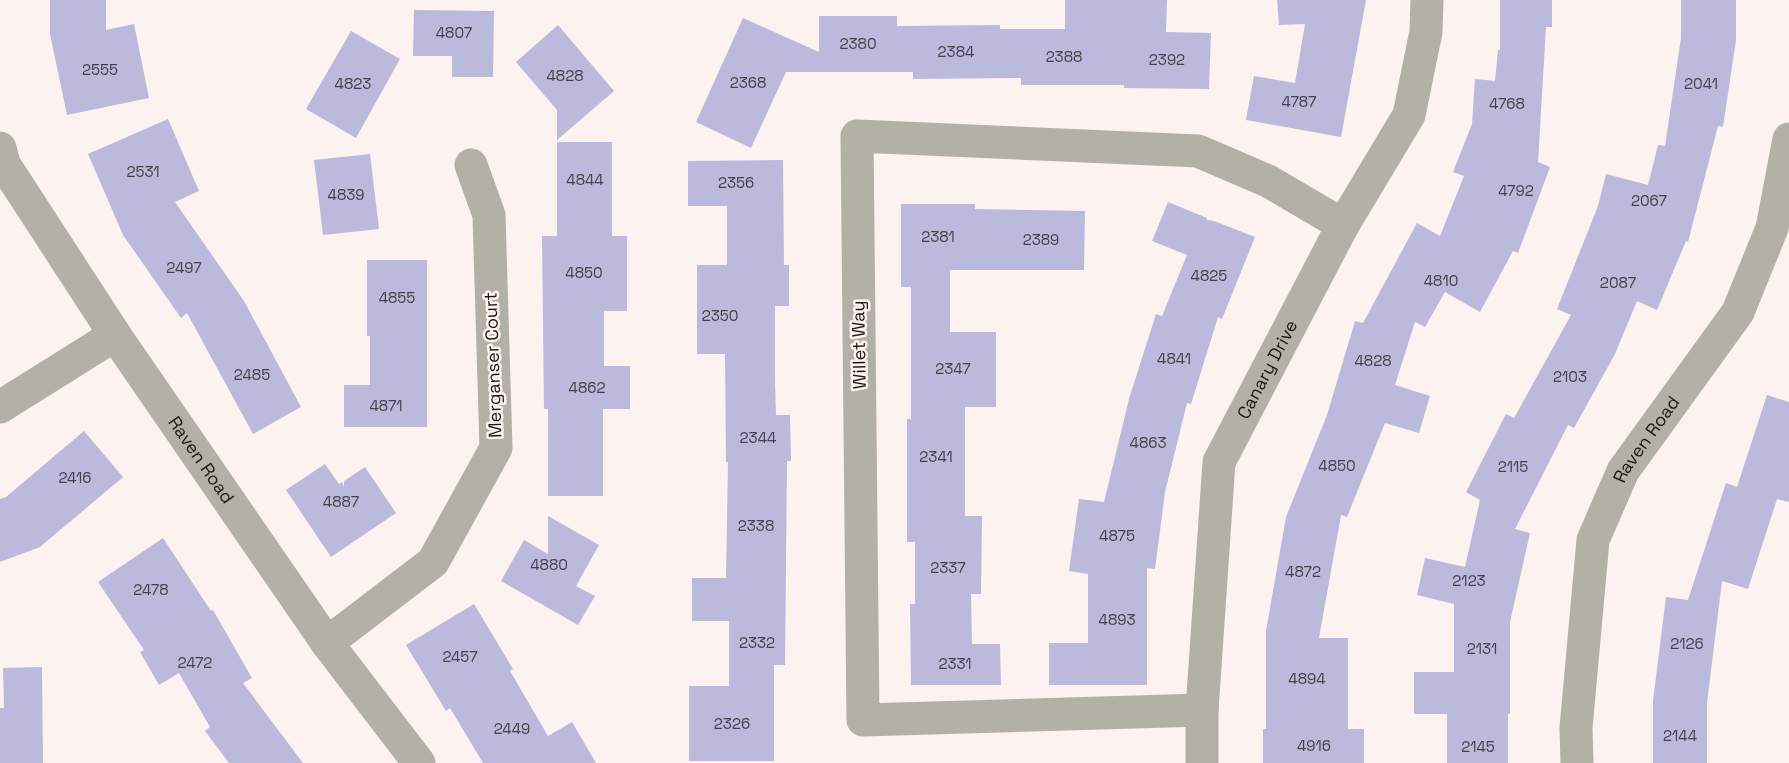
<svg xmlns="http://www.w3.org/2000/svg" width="1789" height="763" font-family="'Space Grotesk',sans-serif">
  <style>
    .building { fill: #bbbadd }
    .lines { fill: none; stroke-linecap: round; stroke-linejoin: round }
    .street { stroke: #b3b0a7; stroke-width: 33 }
    .labels { text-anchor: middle; stroke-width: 5; stroke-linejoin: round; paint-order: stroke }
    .number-label { font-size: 15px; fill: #474047 }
    .street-label { font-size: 18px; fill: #201715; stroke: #fcf2ef }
  </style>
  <rect width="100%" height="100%" fill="#fcf2ef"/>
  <g class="building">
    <polygon points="50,0 106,0 106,30 134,24 149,98 67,115 50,34"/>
    <polygon points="1065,0 1167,0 1166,32 1211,33 1209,89 1124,88 1124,85 1021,85 1021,78 913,79 913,72 786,72 751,148 696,122 743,18 819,52 819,16 897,16 897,26 1000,25 1000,29 1065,29"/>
    <polygon points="1277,0 1366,0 1341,137 1246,120 1254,76 1295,83 1305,24 1279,25"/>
    <polygon points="1500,0 1552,0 1552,27 1546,27 1538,162 1550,167 1518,253 1513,251 1480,312 1445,292 1425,327 1415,322 1395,385 1430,396 1419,433 1385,423 1347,517 1341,515 1319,638 1348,638 1348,729 1364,729 1364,763 1263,763 1263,729 1266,729 1266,631 1286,517 1327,415 1355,321 1363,323 1417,223 1440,236 1464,176 1453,172 1472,124 1475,79 1495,81 1498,50 1500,50"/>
    <polygon points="1681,0 1736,0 1736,40 1723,127 1718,126 1688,242 1686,241 1657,310 1637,301 1615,354 1574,428 1568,425 1515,529 1530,533 1510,622 1510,714 1508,714 1508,763 1447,763 1447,714 1414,714 1414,672 1454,672 1454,604 1417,595 1425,558 1465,567 1480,500 1466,492 1506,414 1514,418 1571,315 1557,309 1598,206 1606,174 1648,185 1658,145 1665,146 1681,38"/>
    <polygon points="414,10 494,11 493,77 452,77 452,56 413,56"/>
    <polygon points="558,25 614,91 557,140 557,110 516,62"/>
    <polygon points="351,31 400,59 356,138 306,109"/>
    <polygon points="168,119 199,191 175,202 244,301 301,407 253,434 187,313 181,318 123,235 88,154"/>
    <polygon points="557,142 612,142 612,236 627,236 627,311 604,311 604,366 630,366 630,409 603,409 603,496 548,496 548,409 544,409 542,236 557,236"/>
    <polygon points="370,154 379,229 323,235 314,160"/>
    <polygon points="783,160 784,265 789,265 789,306 775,306 775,382 776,415 790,415 791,461 787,461 785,665 774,665 774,761 689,761 689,686 729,686 729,621 692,621 692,578 726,578 728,462 726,462 725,354 697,354 697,265 727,265 727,206 688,206 688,161"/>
    <polygon points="1168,202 1207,218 1207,220 1214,221 1255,237 1222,319 1218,317 1191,404 1187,403 1165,492 1155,569 1147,568 1147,685 1049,685 1049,643 1088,643 1088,574 1069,571 1079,499 1104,502 1129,399 1156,314 1162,316 1187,255 1152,241"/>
    <polygon points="901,204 975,204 975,209 1085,211 1084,270 950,270 950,332 996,332 996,407 965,407 965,516 982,516 981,594 971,594 972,644 1000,644 1001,685 911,685 910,604 915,604 915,542 907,542 907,419 911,419 911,287 901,287"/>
    <polygon points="367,260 427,260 427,427 344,427 344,385 370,385 370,336 367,336"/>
    <polygon points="1767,395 1789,402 1789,502 1777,499 1748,589 1722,581 1707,703 1707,763 1653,763 1653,701 1666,597 1688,600 1726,483 1737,487"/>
    <polygon points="84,431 123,477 40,547 0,562 0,499 6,497"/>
    <polygon points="325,464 339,484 342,482 344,487 344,481 365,467 396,513 331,557 286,490"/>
    <polygon points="548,516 599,545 576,586 595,596 578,625 501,581 524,540 548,554"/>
    <polygon points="163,538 211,611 213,610 252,678 243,683 303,763 229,763 205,731 210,727 179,673 159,685 140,652 144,650 98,582"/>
    <polygon points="474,604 513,669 510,671 548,736 572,722 596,763 483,763 450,708 446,711 406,645"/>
    <polygon points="42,667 43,763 0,763 0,708 4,708 3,668"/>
  </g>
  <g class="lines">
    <g class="street">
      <path id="s1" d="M0,148L4,164L115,335L327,643L419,763"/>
      <polyline points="0,407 115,335"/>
      <polyline points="327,643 433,562 496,448 489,215 471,165"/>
      <polyline points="1202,710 863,720 857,136 1198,151 1268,181 1343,225"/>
      <path id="s2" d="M1202,763V710L1219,462L1343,225L1409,115L1426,32L1427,0"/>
      <path id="s3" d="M1577,763L1576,728L1593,540L1623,471L1738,312L1772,228L1789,139"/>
    </g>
  </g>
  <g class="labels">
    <g class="number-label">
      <text x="454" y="38">4807</text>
      <text x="858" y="49">2380</text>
      <text x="956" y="57">2384</text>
      <text x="1064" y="62">2388</text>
      <text x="1167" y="65">2392</text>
      <text x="100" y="75">2555</text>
      <text x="565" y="81">4828</text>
      <text x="748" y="88">2368</text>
      <text x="353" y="89">4823</text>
      <text x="1701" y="89">2041</text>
      <text x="1299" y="107">4787</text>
      <text x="1507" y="109">4768</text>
      <text x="143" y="177">2531</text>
      <text x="585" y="185">4844</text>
      <text x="736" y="188">2356</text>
      <text x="1516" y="196">4792</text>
      <text x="346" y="200">4839</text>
      <text x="1649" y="206">2067</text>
      <text x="938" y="242">2381</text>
      <text x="1041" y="245">2389</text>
      <text x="184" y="273">2497</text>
      <text x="584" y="278">4850</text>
      <text x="1209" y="281">4825</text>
      <text x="1441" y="286">4810</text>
      <text x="1618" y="288">2087</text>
      <text x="397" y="303">4855</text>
      <text x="720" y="321">2350</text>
      <text x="1174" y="364">4841</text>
      <text x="1373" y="366">4828</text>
      <text x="953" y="374">2347</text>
      <text x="252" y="380">2485</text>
      <text x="1570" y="382">2103</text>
      <text x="587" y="393">4862</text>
      <text x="386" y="411">4871</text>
      <text x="758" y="443">2344</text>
      <text x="1148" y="448">4863</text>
      <text x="936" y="462">2341</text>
      <text x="1337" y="471">4850</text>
      <text x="1513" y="472">2115</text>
      <text x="75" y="483">2416</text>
      <text x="341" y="507">4887</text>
      <text x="756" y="531">2338</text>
      <text x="1117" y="541">4875</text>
      <text x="549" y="570">4880</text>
      <text x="948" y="573">2337</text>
      <text x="1303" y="577">4872</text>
      <text x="1469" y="586">2123</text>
      <text x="151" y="595">2478</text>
      <text x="1117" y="625">4893</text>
      <text x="757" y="648">2332</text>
      <text x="1687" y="649">2126</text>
      <text x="1482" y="654">2131</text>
      <text x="460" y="662">2457</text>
      <text x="195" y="668">2472</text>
      <text x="955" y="669">2331</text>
      <text x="1307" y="684">4894</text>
      <text x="732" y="729">2326</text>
      <text x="512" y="734">2449</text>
      <text x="1680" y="741">2144</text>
      <text x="1314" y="751">4916</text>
      <text x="1478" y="752">2145</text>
    </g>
    <g class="street-label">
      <text transform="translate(859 345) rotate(-91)" y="6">Willet Way</text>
      <text transform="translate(493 365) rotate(-92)" y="6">Merganser Court</text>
      <text dy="6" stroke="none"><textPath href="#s2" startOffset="406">Canary Drive</textPath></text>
      <text dy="6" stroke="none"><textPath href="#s3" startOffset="338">Raven Road</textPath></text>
      <text dy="6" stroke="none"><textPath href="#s1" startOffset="372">Raven Road</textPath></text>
    </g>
  </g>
</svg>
